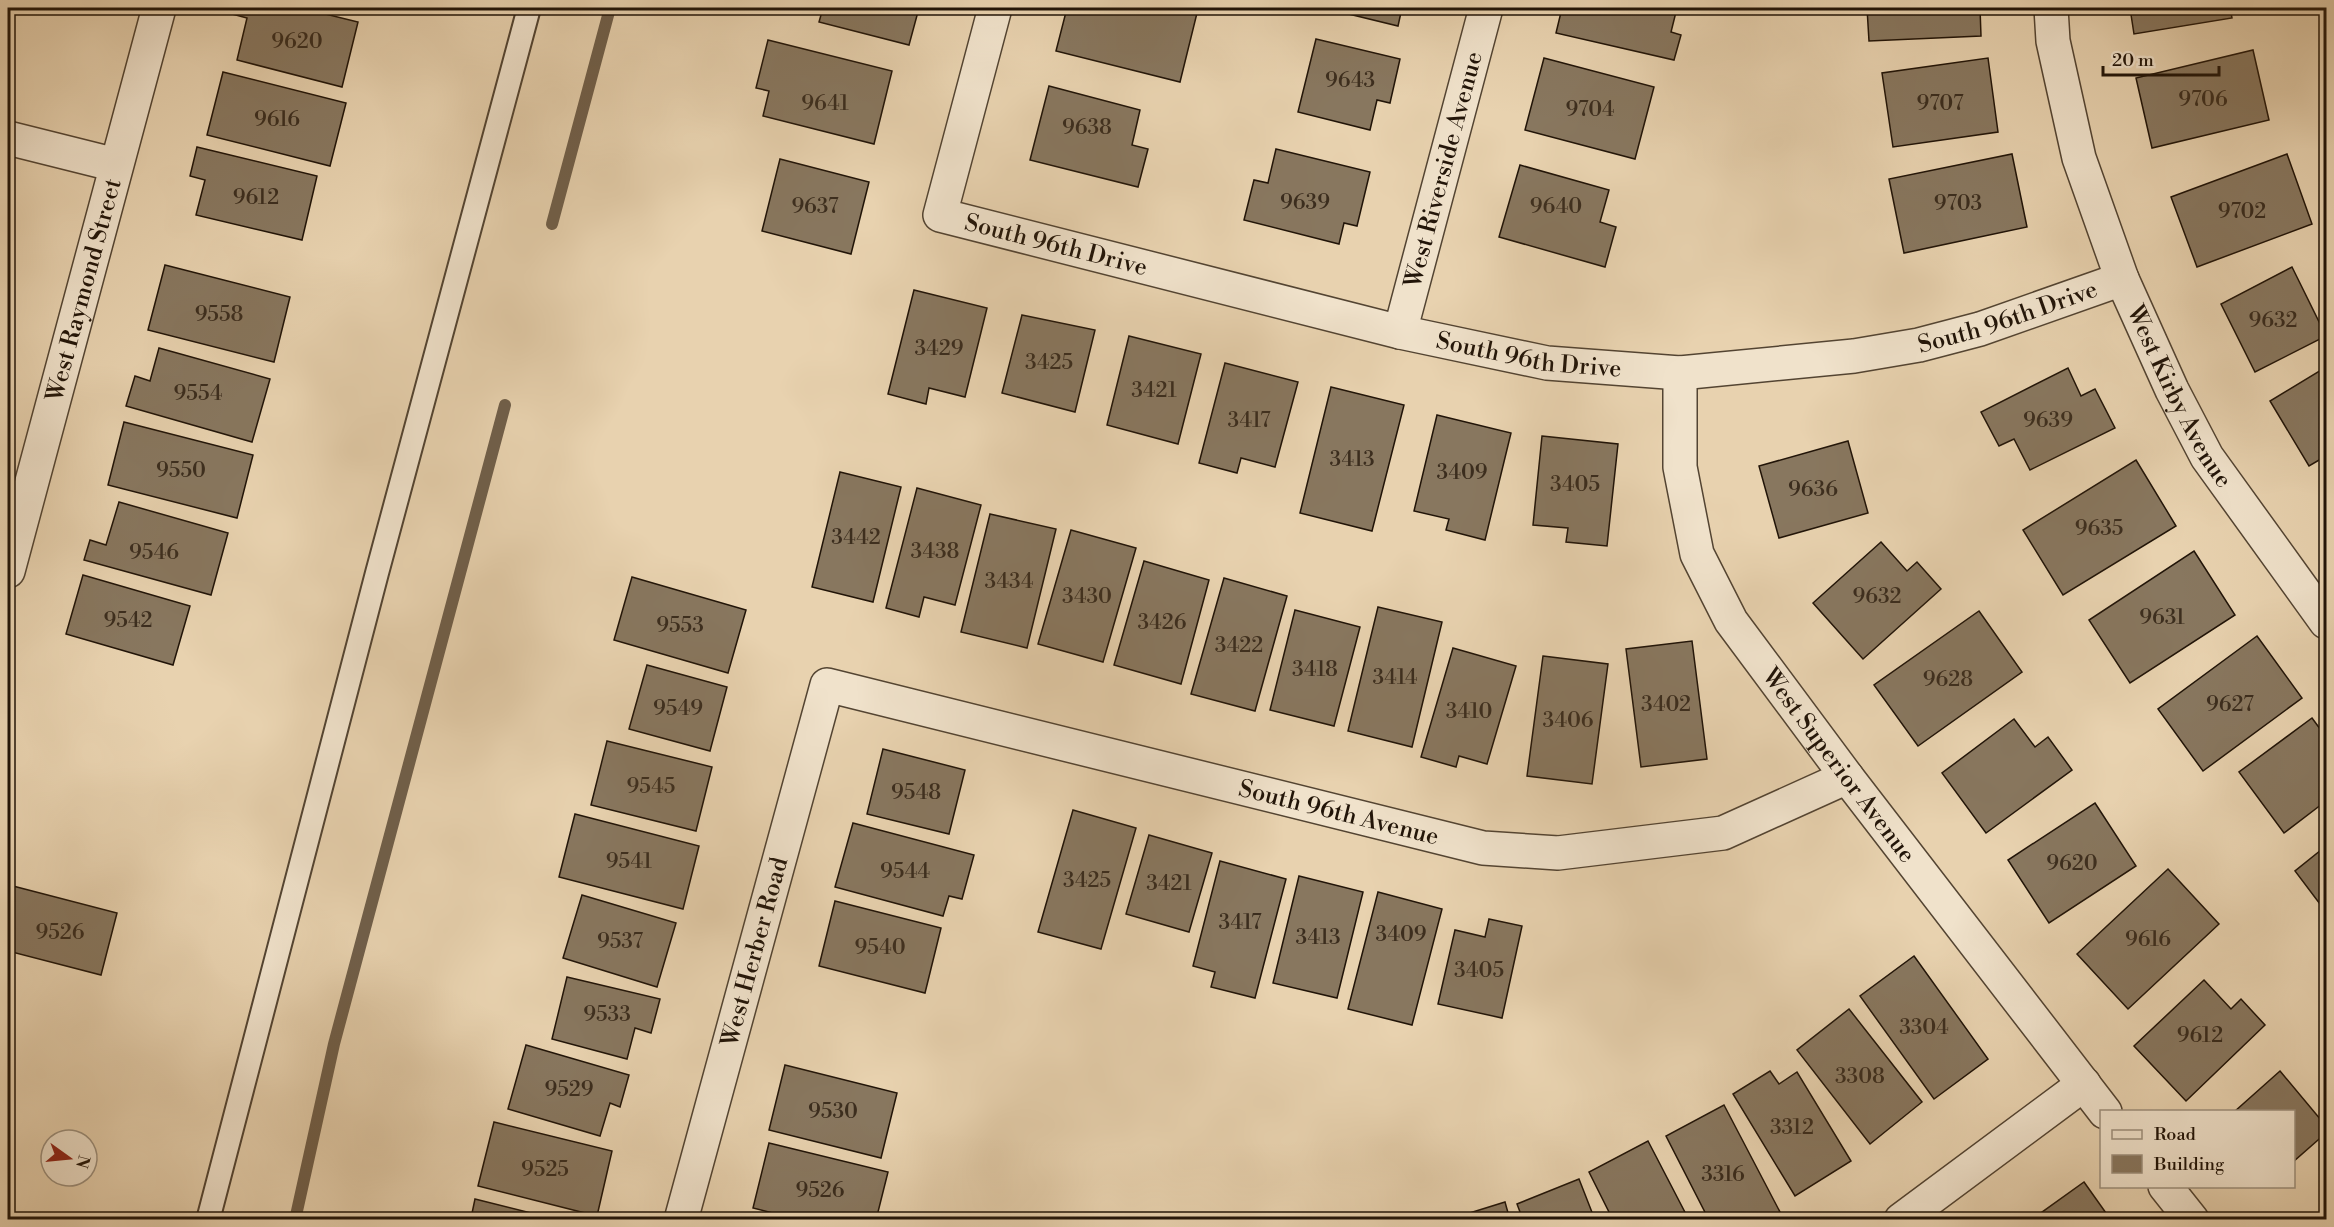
<svg xmlns="http://www.w3.org/2000/svg" width="2334" height="1227" font-family="'Libre Bodoni',serif">
  <style>
    .lines { fill: none; stroke-linecap: round; stroke-linejoin: round }
    .stream { stroke: #705f4a; stroke-width: 12 }
    .building { fill: #88775f; stroke: #211408; stroke-width: 1.5 }
    .service-casing { stroke: #534432; stroke-width: 26 }
    .minor-casing { stroke: #534432; stroke-width: 36 }
    .service { stroke: #f0e2cb; stroke-width: 22 }
    .minor { stroke: #f0e2cb; stroke-width: 33 }
    .labels { text-anchor: middle; stroke-width: 4.5; stroke-linejoin: round; paint-order: stroke }
    .number-label { font-size: 21px; fill: #3b2d1e }
    .street-label { font-size: 24px; fill: #211408; stroke: #f0e2cb }
  </style>
  <rect width="100%" height="100%" fill="#e8d2af"/>
  <filter id="stains"><feTurbulence type="fractalNoise" baseFrequency=".00333" numOctaves="4"/><feColorMatrix values="0 0 0 0 .2 0 0 0 0 .09 0 0 0 0 .02 0 0 0 .5 -.17"/></filter>
  <radialGradient id="worn" r=".72"><stop offset=".6" stop-color="#630" stop-opacity="0"/><stop offset="1" stop-color="#630" stop-opacity=".3"/></radialGradient>
  <g class="lines">
    <g class="stream">
      <polyline points="552,224 610,8"/>
      <polyline points="295,1220 334,1044 505,405"/>
    </g>
  </g>
  <g class="building">
    <polygon points="234,8 301,8 358,22 342,87 237,60 247,18 232,14"/>
    <polygon points="823,8 919,8 909,45 819,22"/>
    <polygon points="1067,8 1198,9 1180,82 1056,51"/>
    <polygon points="1324,8 1402,8 1398,26"/>
    <polygon points="1562,8 1677,8 1671,32 1681,35 1674,60 1556,33"/>
    <polygon points="1867,8 1980,8 1981,36 1869,41"/>
    <polygon points="2130,8 2230,8 2232,18 2134,34"/>
    <polygon points="1316,39 1400,59 1390,103 1377,100 1370,130 1298,112"/>
    <polygon points="768,40 892,71 874,144 763,116 769,91 756,88"/>
    <polygon points="2253,50 2269,120 2152,148 2136,78"/>
    <polygon points="1544,58 1654,87 1635,159 1525,130"/>
    <polygon points="1988,58 1998,132 1893,147 1882,73"/>
    <polygon points="223,72 346,103 330,166 207,135"/>
    <polygon points="1049,86 1140,110 1132,145 1148,149 1138,187 1030,160"/>
    <polygon points="197,147 317,176 302,240 196,215 205,180 190,176"/>
    <polygon points="1276,149 1370,172 1357,226 1344,223 1339,244 1244,220 1254,180 1268,183"/>
    <polygon points="2012,154 2027,227 1904,253 1889,179"/>
    <polygon points="2287,154 2312,224 2197,267 2171,197"/>
    <polygon points="780,159 869,182 851,254 762,231"/>
    <polygon points="1520,165 1609,190 1600,222 1616,227 1605,267 1499,237"/>
    <polygon points="165,265 290,297 274,362 148,330"/>
    <polygon points="2292,267 2326,336 2255,372 2221,304"/>
    <polygon points="914,290 987,308 965,397 929,388 926,404 888,394"/>
    <polygon points="1022,315 1095,330 1075,412 1002,393"/>
    <polygon points="1129,336 1201,354 1178,444 1107,425"/>
    <polygon points="159,348 270,379 252,442 126,406 135,376 150,381"/>
    <polygon points="1225,363 1298,382 1275,467 1241,458 1237,473 1199,463"/>
    <polygon points="2326,367 2326,456 2309,466 2270,401"/>
    <polygon points="2068,368 2081,396 2095,389 2115,428 2030,470 2014,439 1999,446 1981,412"/>
    <polygon points="1331,387 1404,405 1372,531 1300,513"/>
    <polygon points="1437,415 1511,433 1485,540 1446,530 1449,519 1414,511"/>
    <polygon points="124,422 253,455 237,518 108,485"/>
    <polygon points="1542,436 1618,444 1607,546 1566,542 1568,528 1533,525"/>
    <polygon points="1848,441 1868,513 1779,538 1759,466"/>
    <polygon points="2136,460 2176,526 2063,595 2023,530"/>
    <polygon points="840,472 901,487 873,602 812,587"/>
    <polygon points="917,488 981,505 955,605 924,597 919,617 886,608"/>
    <polygon points="119,502 228,533 211,595 84,560 90,540 106,545"/>
    <polygon points="990,514 1056,529 1027,648 961,632"/>
    <polygon points="1071,530 1136,548 1103,662 1038,644"/>
    <polygon points="1881,542 1907,571 1917,562 1941,589 1863,659 1813,603"/>
    <polygon points="2194,551 2235,615 2130,683 2089,620"/>
    <polygon points="1144,561 1209,580 1181,684 1114,665"/>
    <polygon points="83,575 190,606 173,665 66,634"/>
    <polygon points="632,577 746,610 728,673 614,640"/>
    <polygon points="1224,578 1287,596 1255,711 1191,694"/>
    <polygon points="1378,607 1442,622 1412,747 1348,731"/>
    <polygon points="1295,610 1360,627 1334,726 1270,710"/>
    <polygon points="1979,611 2022,672 1918,746 1874,685"/>
    <polygon points="2257,636 2302,698 2203,771 2158,709"/>
    <polygon points="1692,641 1707,759 1641,767 1626,649"/>
    <polygon points="1453,648 1516,666 1487,764 1459,756 1456,767 1421,757"/>
    <polygon points="1543,656 1608,664 1592,784 1527,776"/>
    <polygon points="647,665 727,687 710,751 629,729"/>
    <polygon points="2312,718 2326,737 2326,801 2284,833 2239,772"/>
    <polygon points="2014,719 2035,747 2048,737 2072,770 1986,833 1942,773"/>
    <polygon points="607,741 712,767 696,831 591,805"/>
    <polygon points="883,749 965,770 949,834 867,814"/>
    <polygon points="2095,803 2136,866 2049,923 2008,860"/>
    <polygon points="1073,810 1136,828 1101,949 1038,932"/>
    <polygon points="575,814 699,846 683,909 559,877"/>
    <polygon points="853,823 974,855 962,899 949,896 943,916 835,887"/>
    <polygon points="1149,835 1212,853 1189,932 1126,914"/>
    <polygon points="2326,846 2326,912 2295,871"/>
    <polygon points="1220,861 1286,879 1255,998 1211,987 1215,972 1193,966"/>
    <polygon points="2168,869 2219,924 2128,1009 2077,954"/>
    <polygon points="1299,876 1363,892 1337,998 1273,983"/>
    <polygon points="13,886 117,913 101,975 8,951 8,906"/>
    <polygon points="1378,892 1442,909 1412,1025 1348,1009"/>
    <polygon points="582,895 676,923 657,987 563,958"/>
    <polygon points="835,901 941,928 925,993 819,966"/>
    <polygon points="1489,919 1522,926 1502,1018 1438,1004 1455,930 1485,937"/>
    <polygon points="1914,956 1988,1059 1934,1099 1860,996"/>
    <polygon points="567,977 660,999 651,1033 635,1028 627,1059 552,1039"/>
    <polygon points="2204,980 2231,1009 2241,999 2265,1025 2186,1101 2134,1046"/>
    <polygon points="1849,1009 1922,1102 1870,1144 1797,1050"/>
    <polygon points="526,1045 629,1075 620,1107 610,1103 600,1136 508,1109"/>
    <polygon points="785,1065 897,1093 881,1158 769,1130"/>
    <polygon points="1770,1071 1779,1084 1797,1072 1851,1161 1795,1196 1733,1094"/>
    <polygon points="2280,1071 2326,1126 2326,1133 2294,1161 2294,1112 2234,1112"/>
    <polygon points="1724,1105 1780,1212 1765,1220 1709,1220 1666,1136"/>
    <polygon points="494,1122 612,1151 597,1216 478,1186"/>
    <polygon points="1648,1141 1689,1220 1613,1220 1589,1172"/>
    <polygon points="769,1143 888,1172 876,1220 800,1220 753,1208"/>
    <polygon points="1579,1179 1595,1220 1523,1220 1517,1204"/>
    <polygon points="2084,1182 2111,1220 2031,1220"/>
    <polygon points="475,1199 559,1220 455,1220 456,1215 471,1218"/>
    <polygon points="1505,1202 1510,1220 1447,1220"/>
  </g>
  <g class="lines">
    <defs>
      <polyline id="service" points="208,1220 377,573 529,8"/>
      <g id="minor">
        <path id="s1" d="M995,8L940,215L1400,332L1547,363L1680,373L1854,356L1919,345L1980,329L2122,279"/>
        <path id="s2" d="M2051,8L2053,41L2079,158L2122,279L2172,390L2207,457L2326,622"/>
        <polyline points="8,138 116,165"/>
        <path id="s3" d="M1400,332L1486,8"/>
        <path id="s4" d="M1680,373V467L1697,554L1731,621L1847,777L2105,1112"/>
        <path id="s5" d="M8,571L159,8"/>
        <polyline points="2165,1186 2192,1220"/>
        <path id="s6" d="M681,1220L827,685L1483,848L1558,853L1723,833L1847,777"/>
        <polyline points="1901,1220 2084,1084"/>
      </g>
    </defs>
    <use href="#service" class="service-casing"/>
    <use href="#minor" class="minor-casing"/>
    <use href="#service" class="service"/>
    <use href="#minor" class="minor"/>
  </g>
  <g class="labels">
    <g class="number-label">
      <text x="297" y="48">9620</text>
      <text x="1350" y="87">9643</text>
      <text x="2203" y="106">9706</text>
      <text x="825" y="110">9641</text>
      <text x="1940" y="110">9707</text>
      <text x="1590" y="116">9704</text>
      <text x="277" y="126">9616</text>
      <text x="1087" y="134">9638</text>
      <text x="256" y="204">9612</text>
      <text x="1305" y="209">9639</text>
      <text x="1958" y="210">9703</text>
      <text x="815" y="213">9637</text>
      <text x="1556" y="213">9640</text>
      <text x="2242" y="218">9702</text>
      <text x="219" y="321">9558</text>
      <text x="2273" y="327">9632</text>
      <text x="939" y="355">3429</text>
      <text x="1049" y="369">3425</text>
      <text x="1154" y="397">3421</text>
      <text x="198" y="400">9554</text>
      <text x="1249" y="427">3417</text>
      <text x="2048" y="427">9639</text>
      <text x="1352" y="466">3413</text>
      <text x="181" y="477">9550</text>
      <text x="1462" y="479">3409</text>
      <text x="1575" y="491">3405</text>
      <text x="1813" y="496">9636</text>
      <text x="2099" y="535">9635</text>
      <text x="856" y="544">3442</text>
      <text x="935" y="558">3438</text>
      <text x="154" y="559">9546</text>
      <text x="1009" y="588">3434</text>
      <text x="1087" y="603">3430</text>
      <text x="1877" y="603">9632</text>
      <text x="2162" y="624">9631</text>
      <text x="128" y="627">9542</text>
      <text x="1162" y="629">3426</text>
      <text x="680" y="632">9553</text>
      <text x="1239" y="652">3422</text>
      <text x="1315" y="676">3418</text>
      <text x="1395" y="684">3414</text>
      <text x="1948" y="686">9628</text>
      <text x="1666" y="711">3402</text>
      <text x="2230" y="711">9627</text>
      <text x="678" y="715">9549</text>
      <text x="1469" y="718">3410</text>
      <text x="1568" y="727">3406</text>
      <text x="651" y="793">9545</text>
      <text x="916" y="799">9548</text>
      <text x="629" y="868">9541</text>
      <text x="2072" y="870">9620</text>
      <text x="905" y="878">9544</text>
      <text x="1087" y="887">3425</text>
      <text x="1169" y="890">3421</text>
      <text x="1240" y="929">3417</text>
      <text x="60" y="939">9526</text>
      <text x="1401" y="941">3409</text>
      <text x="1318" y="944">3413</text>
      <text x="2148" y="946">9616</text>
      <text x="620" y="948">9537</text>
      <text x="880" y="954">9540</text>
      <text x="1479" y="977">3405</text>
      <text x="607" y="1021">9533</text>
      <text x="1924" y="1034">3304</text>
      <text x="2200" y="1042">9612</text>
      <text x="1860" y="1083">3308</text>
      <text x="569" y="1096">9529</text>
      <text x="833" y="1118">9530</text>
      <text x="1792" y="1134">3312</text>
      <text x="545" y="1176">9525</text>
      <text x="1723" y="1181">3316</text>
      <text x="820" y="1197">9526</text>
    </g>
    <g class="street-label">
      <text dy="8" stroke="none"><textPath href="#s3" startOffset="168">West Riverside Avenue</textPath></text>
      <text dy="8" stroke="none"><textPath href="#s1" startOffset="334">South 96th Drive</textPath></text>
      <text dy="8" stroke="none"><textPath href="#s5" startOffset="291">West Raymond Street</textPath></text>
      <text dy="8" stroke="none"><textPath href="#s1" startOffset="1306">South 96th Drive</textPath></text>
      <text dy="8" stroke="none"><textPath href="#s1" startOffset="820">South 96th Drive</textPath></text>
      <text dy="8" stroke="none"><textPath href="#s2" startOffset="412">West Kirby Avenue</textPath></text>
      <text dy="8" stroke="none"><textPath href="#s4" startOffset="438">West Superior Avenue</textPath></text>
      <text dy="8" stroke="none"><textPath href="#s6" startOffset="1082">South 96th Avenue</textPath></text>
      <text dy="8" stroke="none"><textPath href="#s6" startOffset="278">West Herber Road</textPath></text>
    </g>
  </g>
  <rect width="2334" height="1227" fill="none" stroke="#e8d2af" stroke-width="30"/>
  <rect x="9" y="9" width="2316" height="1209" fill="none" stroke="#211408" stroke-width="3"/>
  <rect x="15" y="15" width="2304" height="1197" fill="none" stroke="#211408" stroke-width="1.5"/>
  <rect x="2100" y="1110" width="195" height="78" fill="#f0e2cb" stroke="#9d907d" stroke-width="1.5"/>
  <rect x="2112" y="1130" width="30" height="9" fill="#f0e2cb" stroke="#9d907d" stroke-width="1.5"/>
  <text x="2154" y="1140" font-size="18" fill="#211408">Road</text>
  <rect x="2112" y="1155" width="30" height="18" fill="#88775f" stroke="#9d907d" stroke-width="1.5"/>
  <text x="2154" y="1170" font-size="18" fill="#211408">Building</text>
  <g transform="translate(69 1158) rotate(105)"><circle r="28" fill="#f0e2cb" stroke="#9d907d" stroke-width="1.5"/>
  <path d="M0-4.5L10 22L0 15L-10 22Z" fill="#8f2418"/>
  <text y="-9" font-size="16" font-weight="bold" text-anchor="middle" fill="#211408">N</text>
  </g>
  <path d="M2103 66v9h116v-9" fill="none" stroke="#211408" stroke-width="3"/>
  <text x="2112" y="66" font-size="18" fill="#211408" stroke="#f0e2cb" stroke-width="4.5" paint-order="stroke">20 m</text>
  <rect width="100%" height="100%" filter="url(#stains)"/>
  <rect width="100%" height="100%" fill="url(#worn)"/>
</svg>
